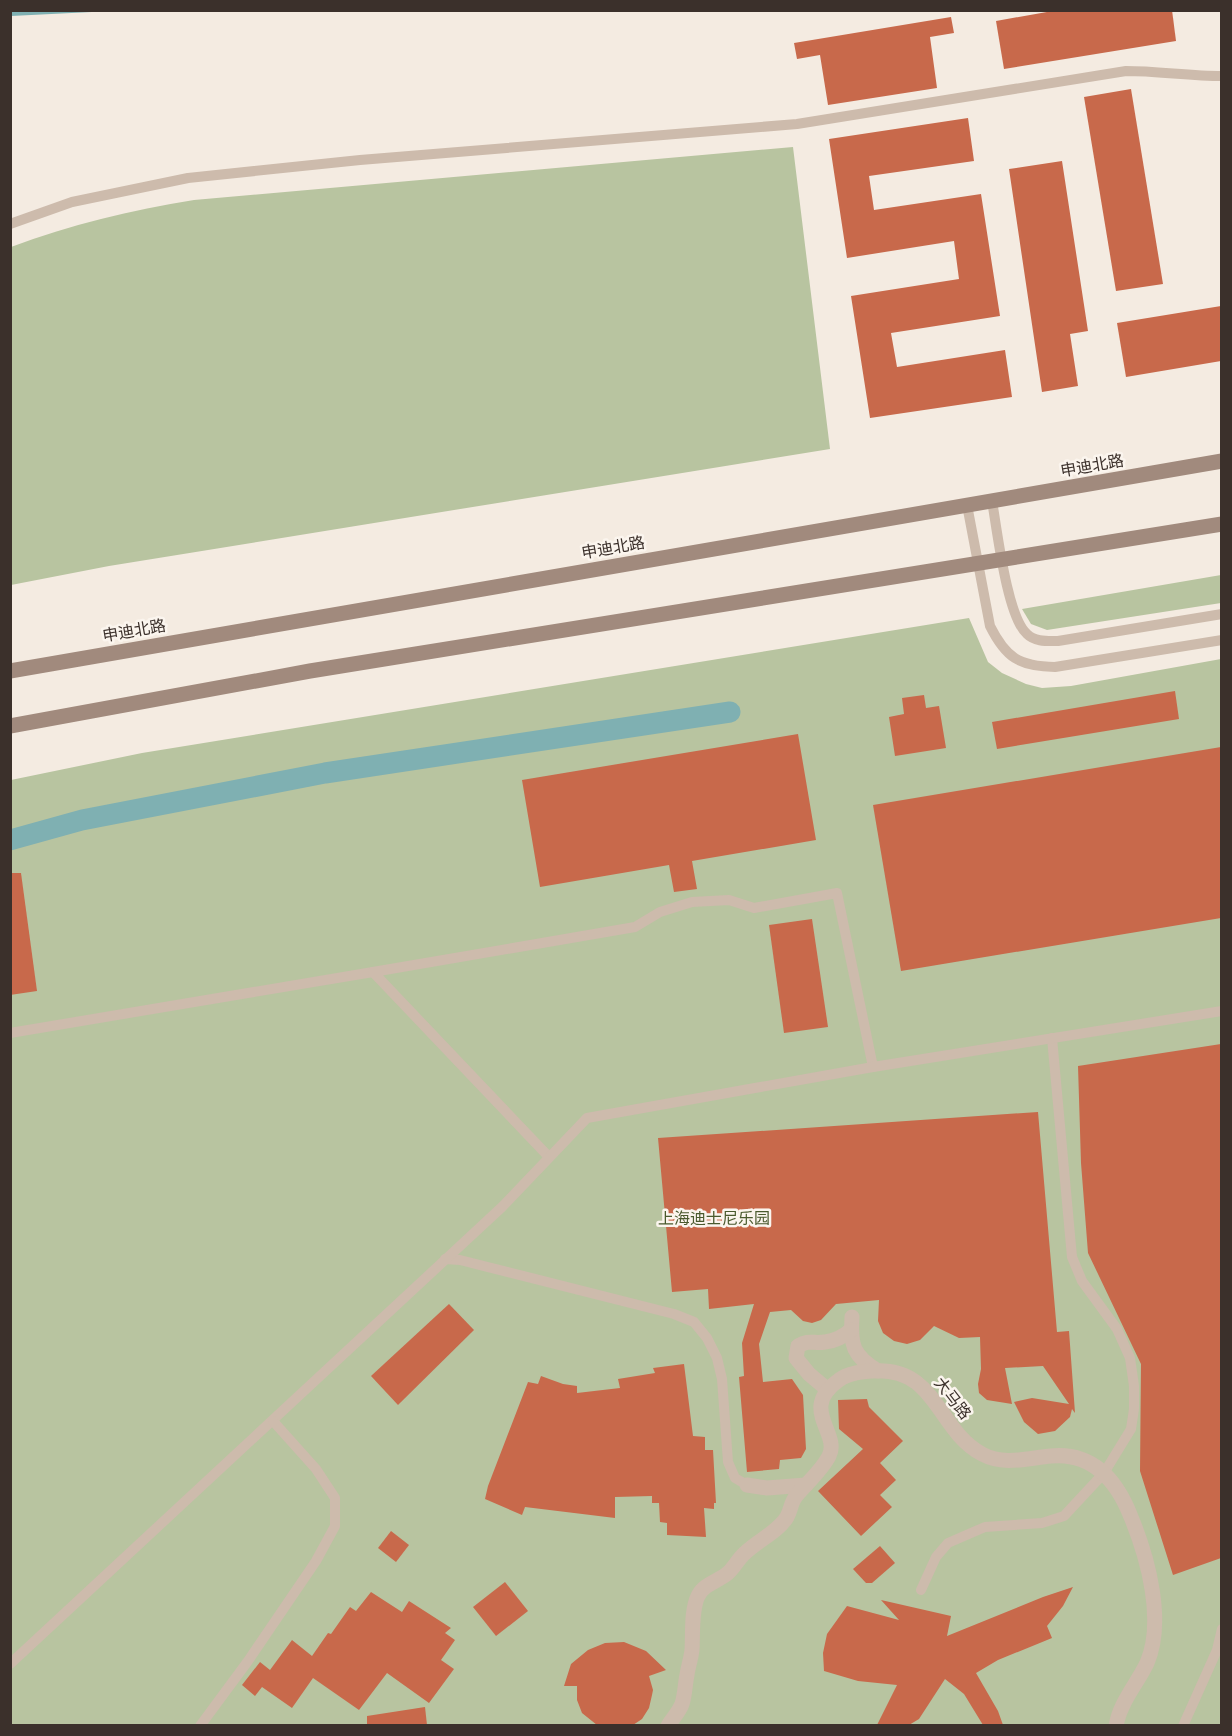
<svg xmlns="http://www.w3.org/2000/svg" width="1232" height="1736" font-family="'IBM Plex Sans','Noto Sans SC',sans-serif">
  <style>
    .green { fill: #b8c4a0 }
    .water { fill: #7fb0b2 }
    .lines { fill: none; stroke-linecap: round; stroke-linejoin: round }
    .canal { stroke: #7fb0b2; stroke-width: 21 }
    .building { fill: #c8694b }
    .lane { stroke: #cdbbac; stroke-width: 10 }
    .street { stroke: #cdbbac; stroke-width: 15 }
    .secondary { stroke: #a18a7d; stroke-width: 15 }
    .labels { text-anchor: middle; stroke-width: 5; stroke-linejoin: round; paint-order: stroke }
    .street-label { font-size: 16px; fill: #3b302b; stroke: #fbf5ee }
    .park-label { font-size: 16px; fill: #4a5a2e; stroke: #fbf5ee }
  </style>
  <rect width="100%" height="100%" fill="#f4ebe1"/>
  <g class="green">
    <path d="M793,147L830,449L109,566L11,585V247C70,225 131,210 194,200Z"/>
    <polygon points="1221,575 1221,603 1047,630 1031,624 1022,609"/>
    <polygon points="969,618 988,662 1002,673 1026,684 1042,688 1071,686 1221,659 1221,1725 11,1725 11,780 142,753"/>
  </g>
  <polygon class="water" points="11,10 112,10 112,11 11,16"/>
  <g class="lines">
    <polyline class="canal" points="10,840 82,820 325,773 730,712"/>
  </g>
  <g class="building">
    <polygon points="1058,10 1172,10 1176,41 1004,69 996,21"/>
    <polygon points="951,17 954,33 930,37 937,88 828,105 820,55 797,59 794,43"/>
    <polygon points="1131,89 1163,284 1116,291 1084,97"/>
    <polygon points="968,118 974,161 869,176 874,210 981,194 1000,316 891,333 897,367 1005,350 1012,397 870,418 851,296 959,279 954,241 847,258 829,139"/>
    <polygon points="1062,161 1088,331 1070,334 1078,386 1042,392 1009,169"/>
    <polygon points="1221,306 1221,361 1126,377 1117,323"/>
    <polygon points="1175,691 1179,719 997,749 992,722"/>
    <polygon points="924,695 926,708 939,706 946,748 895,756 889,717 904,714 902,698"/>
    <polygon points="798,734 816,840 692,861 697,889 674,892 669,865 540,887 522,780"/>
    <polygon points="1221,747 1221,918 901,971 873,805"/>
    <polygon points="10,873 21,873 37,991 10,995"/>
    <polygon points="812,919 828,1027 784,1033 769,925"/>
    <polygon points="1221,1044 1221,1558 1173,1575 1140,1471 1141,1364 1088,1253 1081,1163 1078,1066"/>
    <polygon points="1038,1112 1057,1332 1069,1331 1075,1413 1072,1409 1070,1417 1055,1431 1038,1434 1024,1422 1014,1402 1032,1398 1069,1404 1043,1366 1005,1368 1012,1404 987,1400 979,1393 978,1384 981,1369 980,1337 959,1338 934,1326 920,1340 907,1344 894,1341 883,1333 878,1321 879,1300 836,1304 821,1320 812,1323 803,1321 791,1310 770,1312 759,1344 763,1382 792,1379 803,1395 806,1449 801,1458 780,1460 779,1469 747,1472 739,1377 744,1376 742,1343 754,1304 709,1309 708,1289 672,1292 658,1138"/>
    <polygon points="449,1304 474,1330 398,1405 371,1376"/>
    <polygon points="684,1364 693,1436 705,1437 705,1450 713,1450 716,1503 714,1503 714,1509 704,1508 706,1537 667,1535 667,1523 660,1522 659,1503 652,1503 652,1496 615,1497 615,1518 525,1507 522,1515 485,1499 488,1486 528,1382 538,1384 541,1376 563,1384 577,1386 577,1393 620,1388 618,1379 655,1373 653,1368"/>
    <polygon points="867,1399 869,1407 903,1441 880,1463 896,1480 880,1495 892,1507 861,1536 818,1491 863,1449 839,1429 838,1400"/>
    <polygon points="391,1531 409,1545 396,1562 378,1548"/>
    <polygon points="880,1546 895,1563 872,1583 866,1583 853,1569"/>
    <polygon points="505,1582 528,1611 496,1636 473,1607"/>
    <polygon points="1073,1587 1063,1606 1047,1626 1052,1638 998,1660 976,1673 998,1711 1003,1725 983,1725 964,1694 945,1679 919,1719 909,1725 877,1725 897,1685 858,1681 824,1671 823,1653 827,1634 847,1606 899,1620 881,1600 951,1616 947,1636 1043,1597"/>
    <polygon points="371,1592 402,1612 409,1601 451,1628 445,1633 455,1640 441,1660 454,1669 429,1703 387,1673 359,1710 313,1678 292,1708 262,1687 255,1696 242,1685 260,1662 270,1670 292,1640 312,1656 328,1633 331,1634 350,1607 356,1611"/>
    <polygon points="624,1642 646,1651 666,1670 649,1676 653,1690 652,1695 649,1708 642,1719 633,1725 597,1725 582,1713 577,1700 577,1686 564,1686 571,1664 588,1650 605,1643"/>
    <polygon points="425,1707 427,1725 367,1725 367,1716"/>
  </g>
  <g class="lines">
    <g class="lane">
      <path d="M10,224L72,202L188,178L360,160L797,124L1126,71C1158,71 1189,76 1222,76"/>
      <path d="M992,501C997,529 1007,617 1027,634C1035,642 1047,641 1058,641L1222,614"/>
      <path d="M967,505L990,626C1006,658 1019,666 1055,667L1222,640"/>
      <polyline points="10,1033 373,972"/>
      <polyline points="549,1157 373,972 635,927 660,912 692,902 729,900 754,908 837,893 873,1067"/>
      <polyline points="445,1259 460,1260 674,1314 694,1322 707,1338 717,1358 722,1379 728,1462 735,1478 747,1485"/>
      <polyline points="921,1590 936,1557 948,1543 985,1527 1042,1523 1064,1516 1104,1473 1131,1429 1134,1409 1134,1386 1130,1358 1117,1329 1082,1281 1072,1257 1052,1038"/>
      <polyline points="10,1664 502,1207 587,1118 873,1067 1222,1011"/>
      <polyline points="200,1726 248,1661 316,1561 335,1526 335,1498 316,1469 273,1421"/>
      <polyline points="1183,1726 1217,1650 1222,1629"/>
    </g>
    <g class="street">
      <path d="M852,1317C850,1345 853,1356 878,1371"/>
      <path d="M828,1390L809,1374L796,1358L798,1346C810,1339 813,1344 825,1342C836,1341 843,1337 851,1330"/>
      <polyline points="747,1485 767,1488 806,1485"/>
      <path d="M668,1726C672,1719 679,1712 682,1704C685,1695 685,1684 687,1675C688,1667 691,1659 692,1650C693,1635 691,1610 698,1596C704,1583 720,1581 729,1572C735,1566 739,1558 745,1553C758,1540 777,1533 787,1517C791,1510 791,1501 797,1495C807,1483 822,1470 829,1456C841,1433 798,1409 839,1380C848,1373 861,1372 872,1371C937,1366 936,1429 982,1454C1004,1466 1028,1458 1051,1456C1093,1452 1117,1481 1131,1517C1148,1558 1165,1621 1147,1663C1137,1684 1120,1702 1116,1726"/>
    </g>
    <g class="secondary">
      <polyline points="10,671 1222,461"/>
      <polyline points="10,726 310,671 1222,524"/>
    </g>
  </g>
  <g class="labels">
    <g class="street-label">
      <text transform="translate(1092 465) rotate(-10)" y="6">申迪北路</text>
      <text transform="translate(613 547) rotate(-10)" y="6">申迪北路</text>
      <text transform="translate(134 630) rotate(-10)" y="6">申迪北路</text>
      <text transform="translate(953 1398) rotate(52)" y="6">大马路</text>
    </g>
    <g class="park-label">
      <text x="714" y="1224">上海迪士尼乐园</text>
    </g>
  </g>
  <rect width="1232" height="1736" fill="none" stroke="#3b302b" stroke-width="24"/>
</svg>
